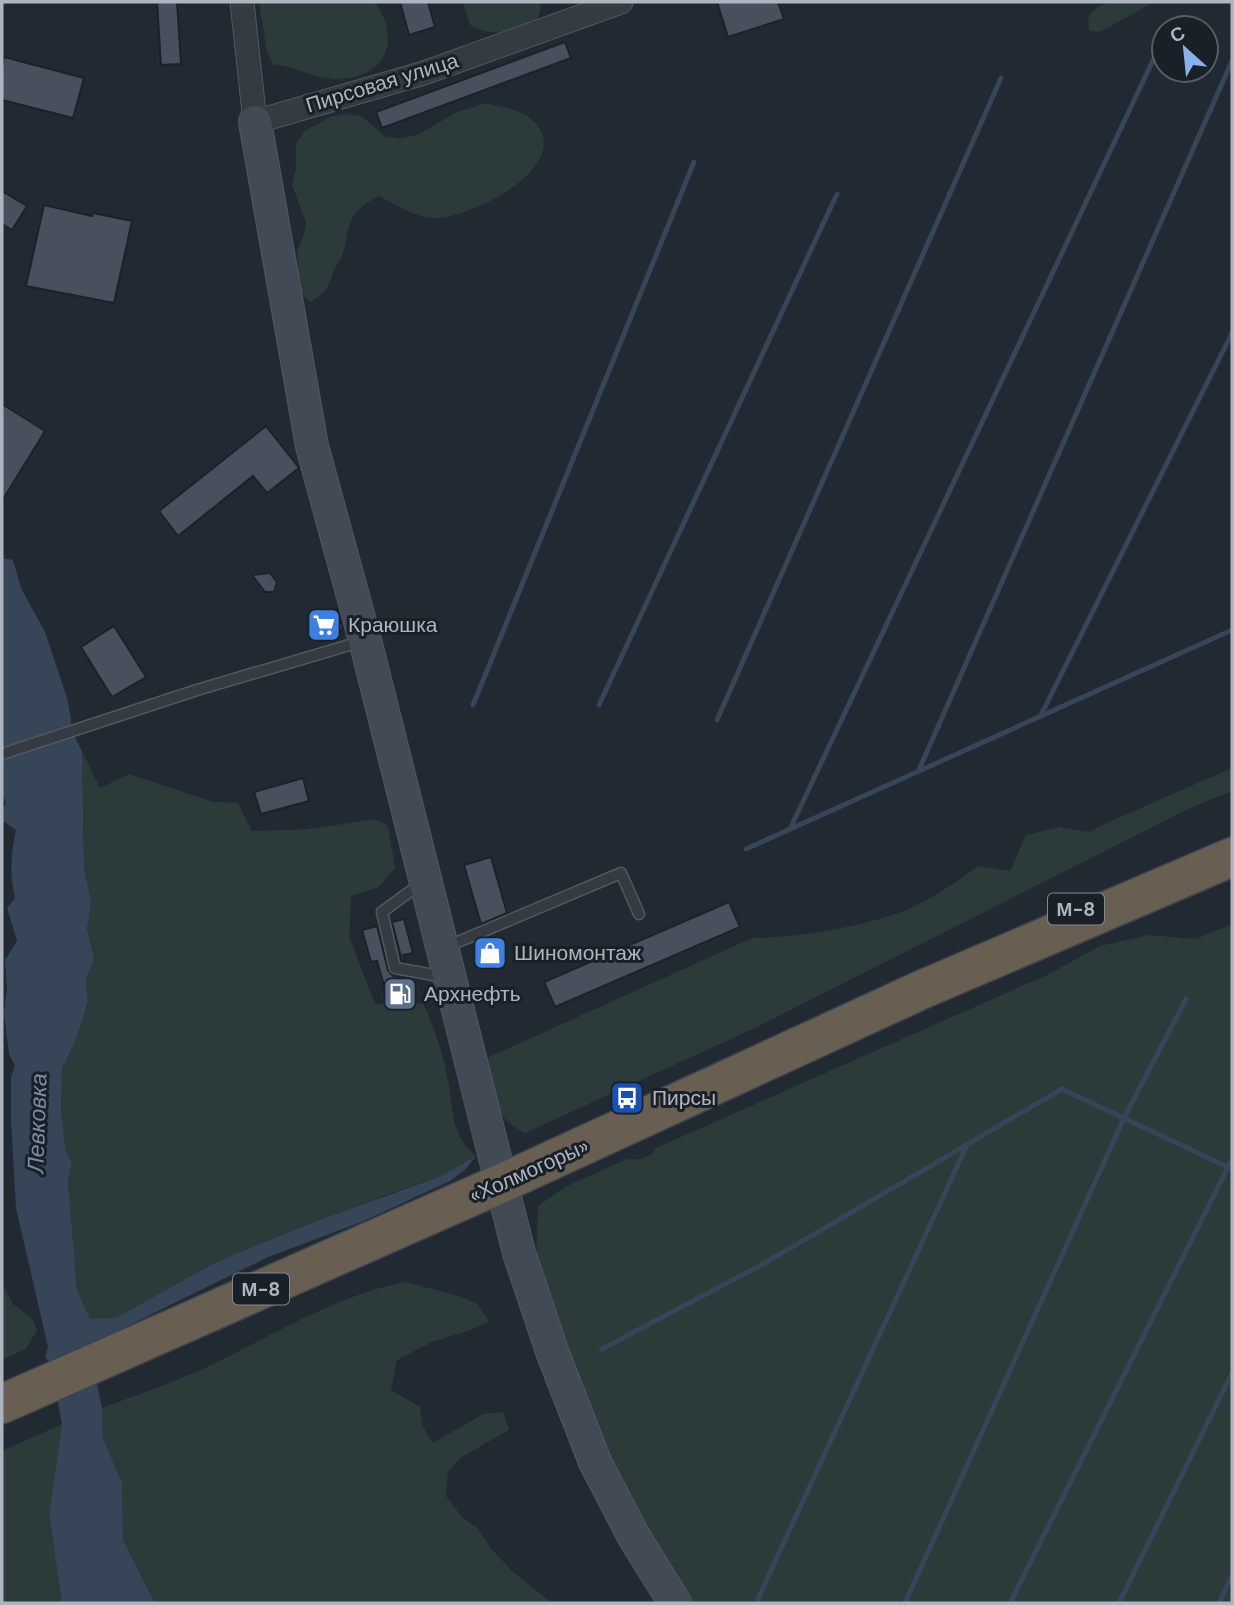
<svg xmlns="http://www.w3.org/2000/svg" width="1234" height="1605" font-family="'DM Sans',sans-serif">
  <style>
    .green { fill: #2a3b3a }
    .water { fill: #364558 }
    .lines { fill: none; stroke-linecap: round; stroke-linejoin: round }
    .stream { stroke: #364558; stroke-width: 5 }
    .building { fill: #47505c; stroke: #1b222a; stroke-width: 2 }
    .lane-casing { stroke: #515861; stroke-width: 13 }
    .street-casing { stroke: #515861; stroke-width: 25 }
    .secondary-casing { stroke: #515861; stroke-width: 34 }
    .highway-casing { stroke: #3e454e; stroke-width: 41 }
    .lane { stroke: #343b43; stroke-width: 10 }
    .street { stroke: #343b43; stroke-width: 23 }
    .secondary { stroke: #424a56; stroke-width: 32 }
    .highway { stroke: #685f52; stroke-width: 38 }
    .labels { text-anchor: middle; stroke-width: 6; stroke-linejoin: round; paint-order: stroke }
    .shield { fill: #192028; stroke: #818892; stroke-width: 2 }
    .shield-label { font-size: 19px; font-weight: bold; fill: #aeb5c0 }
    .street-label { font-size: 21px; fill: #aeb5c0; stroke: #192028 }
    .poi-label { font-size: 21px; fill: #aeb5c0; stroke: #192028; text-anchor: start }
    .water-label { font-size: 23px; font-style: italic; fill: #798ea6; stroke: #192028 }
  </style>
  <rect width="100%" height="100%" fill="#212932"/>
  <g class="green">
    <path d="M259,2H375C406,47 378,85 326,78C307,76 293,65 274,65L267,53Z"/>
    <path d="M463,2H539L541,8L536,23C515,31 491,38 470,25Z"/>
    <polygon points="1111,2 1154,2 1102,31 1096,32 1089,30 1088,16 1100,6"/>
    <path d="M486,103C501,107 519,109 531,119C582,162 469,221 433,218C413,217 396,204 379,196C347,212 351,223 343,253C341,260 335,266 333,273C328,288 325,294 310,302L301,293L296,280L298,265L297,251L303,237L306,223L292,185L296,169V144L305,131L330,117L345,114L361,116L386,137L401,138L417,135L457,112Z"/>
    <path d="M82,751L100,788L129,774L213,802L238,803L252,831L309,829L375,819L388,826L395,868L379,887L351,896L349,936L375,1004L423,1003C434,1026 442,1050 447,1076C455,1109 448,1132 476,1156L441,1176L383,1196L214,1263L116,1318L90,1320L77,1290L68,1181L72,1164L66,1153L61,1111L62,1068L75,1042L88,1002L86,981L94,958L87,929L91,901L84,868Z"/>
    <path d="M1232,768V791L1190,808L755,1028L525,1133C490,1116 494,1093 487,1058L752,938C798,937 845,930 889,916C920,907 953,885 978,866L1010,871L1026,835L1060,827L1089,832L1111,821Z"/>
    <path d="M1232,924V1603H687L601,1453L536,1263L538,1206L565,1187L627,1159C638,1161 650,1158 656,1148L1049,974L1100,946L1149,935L1196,939Z"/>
    <path d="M406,1282L463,1297L478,1305L489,1321L471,1330L432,1342L397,1360L391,1390L420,1407L423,1427L433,1443L483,1414L503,1412L509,1430L460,1458L448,1472L446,1496L463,1518L477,1528L493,1551L513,1572L552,1603H155L123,1540L122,1483L103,1438L102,1408C137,1395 173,1383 207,1367C267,1338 341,1293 406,1282Z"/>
    <polygon points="2,1283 13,1304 33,1319 37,1331 25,1350 2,1359"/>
    <polygon points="62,1424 49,1514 62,1603 2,1603 2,1451"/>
  </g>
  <path class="water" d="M2,558L13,560L21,588L45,632L68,701L73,734L82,751L84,868L91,901L87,929L94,958L86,981L88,1002L75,1042L62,1068L61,1111L66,1153L72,1163L68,1181L77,1290L90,1319L116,1318L214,1263L317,1221L441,1176L476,1156L465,1170L450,1181L364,1221L268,1257L89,1345L102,1408L103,1438L122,1483L123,1540L155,1603H62L49,1514L62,1424L50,1364L45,1357L48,1347L16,1208L11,1120V1077L15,1066L9,1054L4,1014L7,989L5,960L17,941L7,908L15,898C9,874 11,854 16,830L2,820V810L6,803L2,793Z"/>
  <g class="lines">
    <g class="stream">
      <polyline points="1168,28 1171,23"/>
      <polyline points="473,705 694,162"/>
      <polyline points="599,705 837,194"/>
      <polyline points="1041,715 1232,333"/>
      <polyline points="717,720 1001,78"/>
      <polyline points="918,772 1232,61"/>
      <polyline points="790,829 1164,37"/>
      <polyline points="746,849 1232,630"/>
      <polyline points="602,1349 763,1264 1062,1089 1232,1169"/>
      <polyline points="756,1603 967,1145"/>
      <polyline points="905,1603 1124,1118 1186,999"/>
      <polyline points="1010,1603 1232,1159"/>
      <polyline points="1119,1603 1232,1373"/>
      <polyline points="1219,1603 1232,1575"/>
    </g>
  </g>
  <g class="building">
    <polygon points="157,2 177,2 181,64 161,65"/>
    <polygon points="400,2 428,2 435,27 409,35"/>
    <polygon points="717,2 778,2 784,19 728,37"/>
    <polygon points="565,42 571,58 382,128 376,112"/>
    <polygon points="4,57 84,78 73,118 2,100 2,66"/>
    <polygon points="2,191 27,206 12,230 2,224"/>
    <polygon points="44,205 92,216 93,213 132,221 114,303 26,286"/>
    <polygon points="2,404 45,431 2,501"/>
    <polygon points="266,426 299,468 267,493 253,476 178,536 159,511"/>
    <polygon points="270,573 277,582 274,592 265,592 252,575"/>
    <polygon points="337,608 343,629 316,638 309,617"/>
    <polygon points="114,626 146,677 112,697 81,647"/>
    <polygon points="303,778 309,801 261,814 254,792"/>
    <polygon points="491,857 507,913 481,924 464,865"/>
    <polygon points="729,902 740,927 555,1007 544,982"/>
    <polygon points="404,919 413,953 403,955 405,962 402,961 392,922"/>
    <polygon points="377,926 388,970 393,976 410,979 415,996 389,1003 377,961 371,962 362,930"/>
  </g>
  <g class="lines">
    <defs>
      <g id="lane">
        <polyline points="2,754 197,690 363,641"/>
        <polyline points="423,882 382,912 395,968 445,977"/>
        <polyline points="446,947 621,873 639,914"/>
      </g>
      <polyline id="street" points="242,2 255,122 424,73 621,2"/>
      <polyline id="secondary" points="255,122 312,446 365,640 519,1253 553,1354 595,1462 634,1537 675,1603"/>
      <polyline id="highway" points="2,1404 502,1183 921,990 1232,857"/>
    </defs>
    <use href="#lane" class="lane-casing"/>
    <use href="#street" class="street-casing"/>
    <use href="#secondary" class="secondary-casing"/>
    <use href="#highway" class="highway-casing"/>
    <use href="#lane" class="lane"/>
    <use href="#street" class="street"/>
    <use href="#secondary" class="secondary"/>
    <use href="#highway" class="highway"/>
  </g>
  <defs>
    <symbol id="supermarket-square" viewBox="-11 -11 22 22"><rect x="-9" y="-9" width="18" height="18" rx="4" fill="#3f7fe0" stroke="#192028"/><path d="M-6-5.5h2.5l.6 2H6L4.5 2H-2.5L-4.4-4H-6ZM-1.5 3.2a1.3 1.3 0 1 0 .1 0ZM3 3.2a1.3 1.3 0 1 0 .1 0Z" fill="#fff"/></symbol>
    <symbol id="shop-square" viewBox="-11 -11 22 22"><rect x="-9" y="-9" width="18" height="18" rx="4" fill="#3f7fe0" stroke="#192028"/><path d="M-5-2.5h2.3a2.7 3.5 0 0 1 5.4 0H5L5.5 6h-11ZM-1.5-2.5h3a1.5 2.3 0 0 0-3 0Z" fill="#fff"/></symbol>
    <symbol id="fuel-square" viewBox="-11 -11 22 22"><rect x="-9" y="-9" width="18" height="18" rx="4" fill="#5c6f8a" stroke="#192028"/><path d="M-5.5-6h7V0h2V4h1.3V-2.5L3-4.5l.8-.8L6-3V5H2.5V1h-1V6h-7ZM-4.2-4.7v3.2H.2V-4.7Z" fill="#fff"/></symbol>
    <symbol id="bus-square" viewBox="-11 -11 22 22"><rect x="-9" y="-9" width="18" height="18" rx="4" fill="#1a4fb4" stroke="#192028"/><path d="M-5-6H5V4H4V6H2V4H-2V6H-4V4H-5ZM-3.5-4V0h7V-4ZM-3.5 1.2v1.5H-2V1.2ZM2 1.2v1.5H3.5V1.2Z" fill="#fff"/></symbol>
  </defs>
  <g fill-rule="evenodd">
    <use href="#supermarket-square" x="305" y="606" width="38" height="38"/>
    <use href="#shop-square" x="471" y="934" width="38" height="38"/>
    <use href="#fuel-square" x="381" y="975" width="38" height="38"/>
    <use href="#bus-square" x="608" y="1079" width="38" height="38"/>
  </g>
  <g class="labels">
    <g class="shield">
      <rect x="1048" y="893.5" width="56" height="31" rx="5"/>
      <rect x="233" y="1273.5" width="56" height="31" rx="5"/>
    </g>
    <g class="shield-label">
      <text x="1076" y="916">М-8</text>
      <text x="261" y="1296">М-8</text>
    </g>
    <g class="street-label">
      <text transform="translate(382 83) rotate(-17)" y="7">Пирсовая улица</text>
      <text transform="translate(529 1171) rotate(-24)" y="7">«Холмогоры»</text>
    </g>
    <g class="poi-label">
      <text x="348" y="632">Краюшка</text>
      <text x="514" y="960">Шиномонтаж</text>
      <text x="424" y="1001">Архнефть</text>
      <text x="652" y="1105">Пирсы</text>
    </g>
    <g class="water-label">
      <text transform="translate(37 1123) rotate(-88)" y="8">Левковка</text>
    </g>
  </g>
  <rect width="1234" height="1605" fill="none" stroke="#aeb5c0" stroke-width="7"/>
  <g transform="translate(1185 49) rotate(333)"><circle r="33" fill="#192028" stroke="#555c65" stroke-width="2"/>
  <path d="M0-5L12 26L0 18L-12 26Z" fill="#89b1ea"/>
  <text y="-10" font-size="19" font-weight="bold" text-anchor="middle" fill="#aeb5c0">С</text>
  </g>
</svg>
